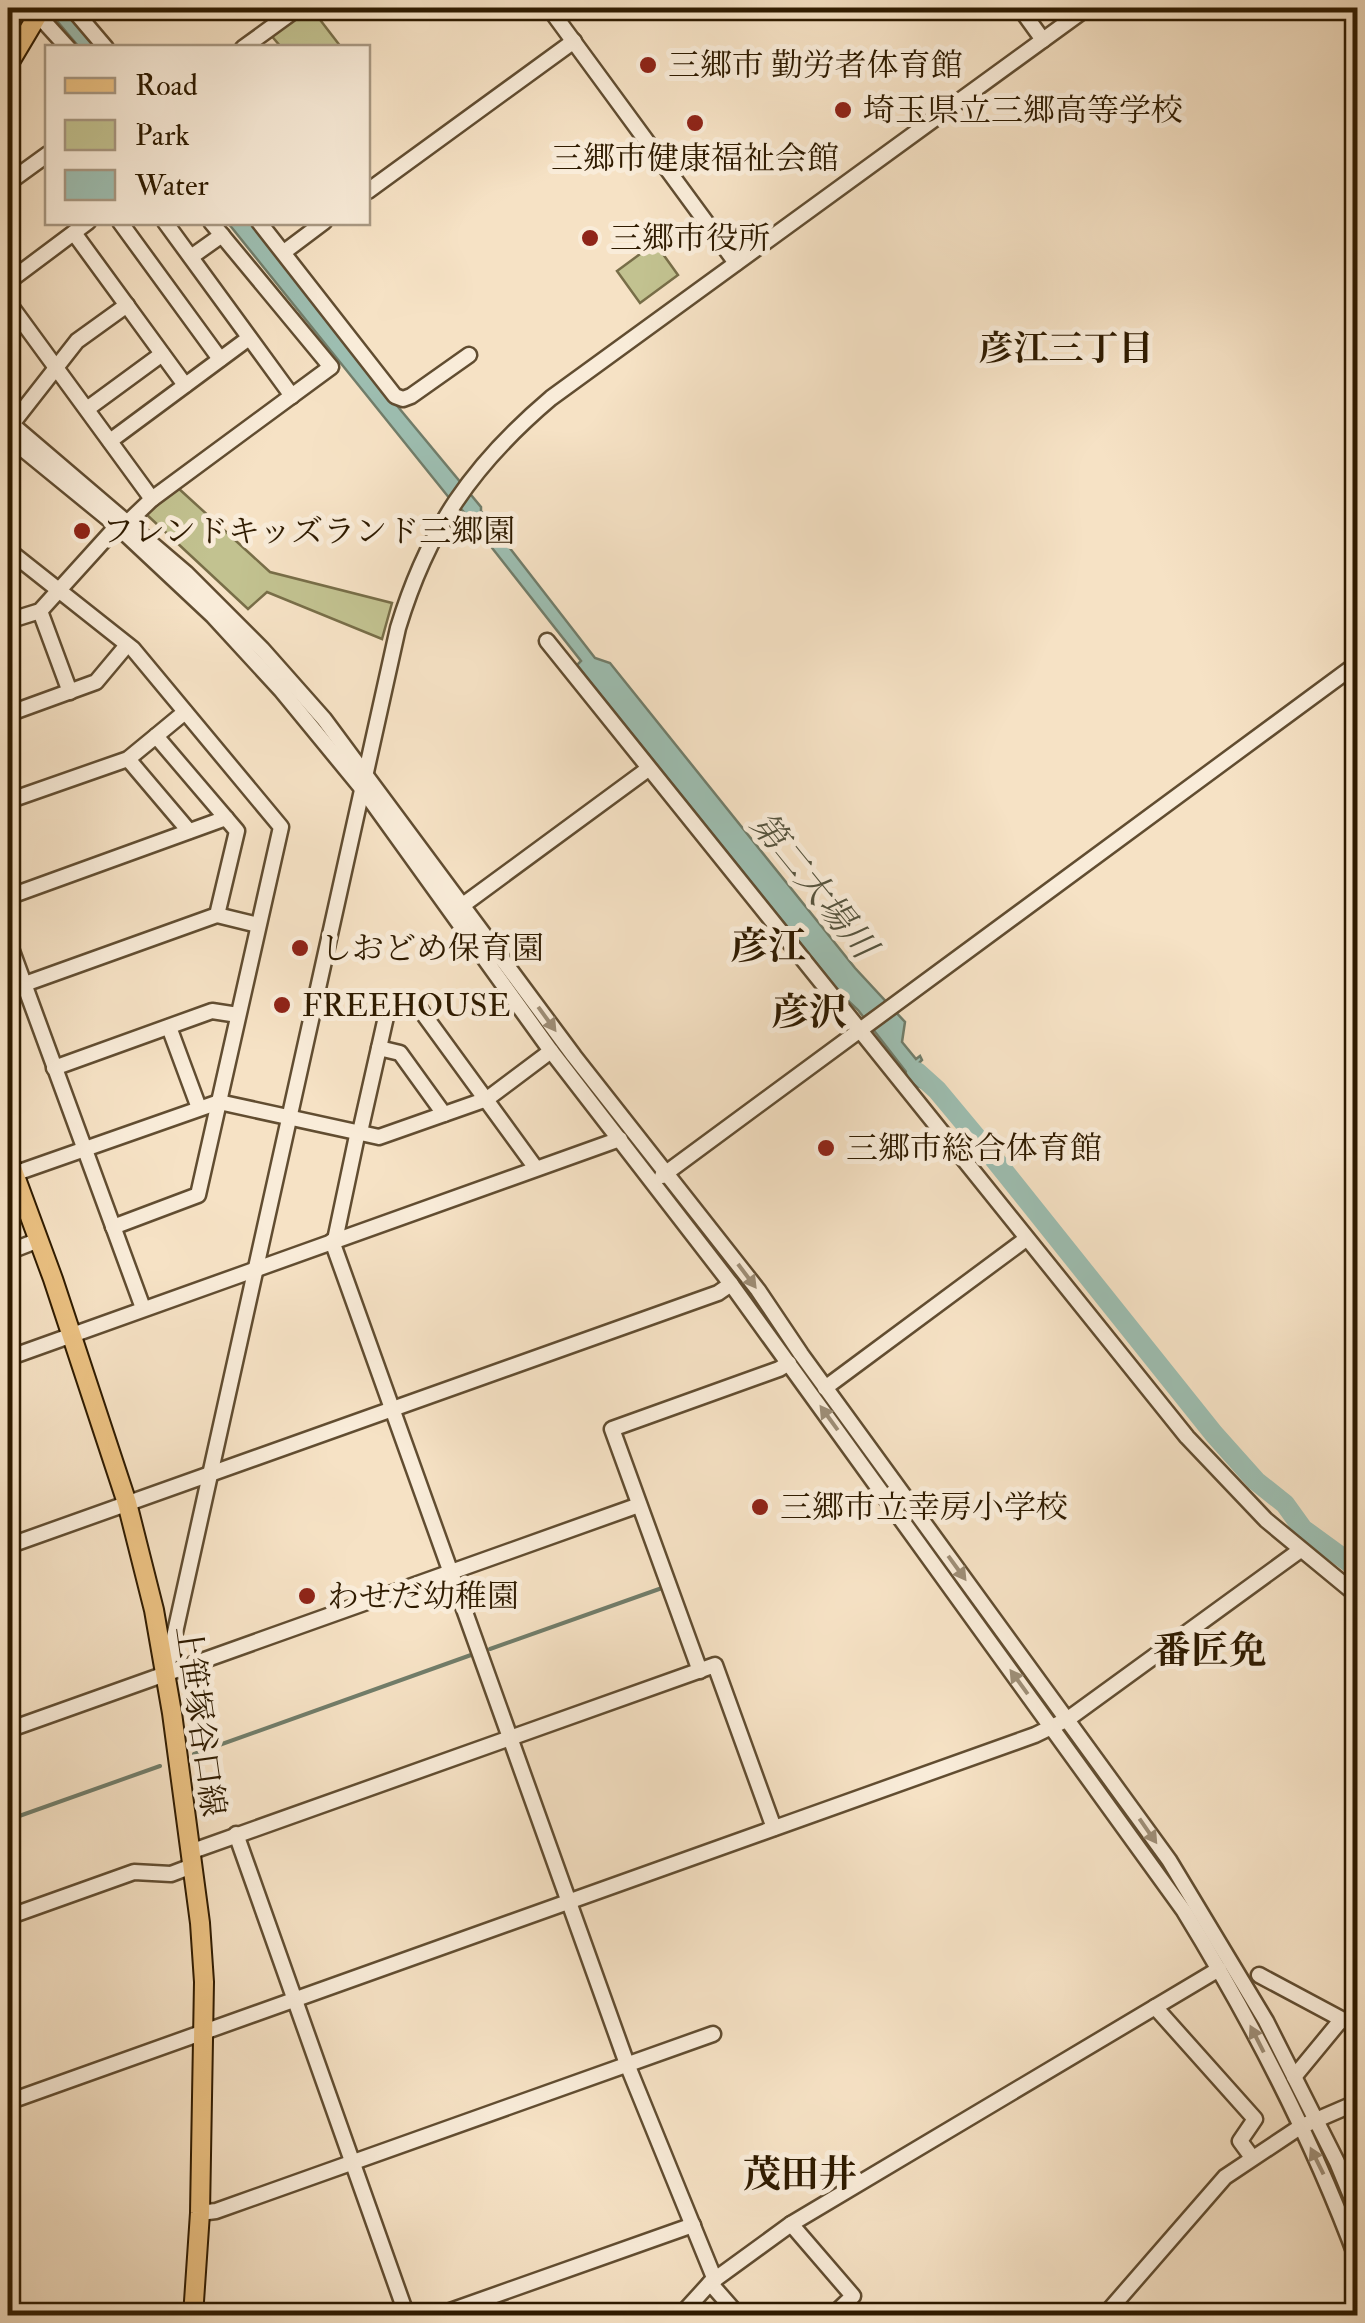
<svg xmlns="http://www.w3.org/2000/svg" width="1365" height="2323" font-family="'IM FELL Double Pica','Noto Serif JP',serif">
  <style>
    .green { fill: #c2c290; stroke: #786e48; stroke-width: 2.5 }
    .water { fill: #9dbeb1; stroke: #717d6a; stroke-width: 2.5 }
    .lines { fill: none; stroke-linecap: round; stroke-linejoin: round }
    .stream { stroke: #717d6a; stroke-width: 4 }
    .river { stroke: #9dbeb1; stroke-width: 20 }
    .minor-casing { stroke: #614d31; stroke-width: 19 }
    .major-casing { stroke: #2f1b00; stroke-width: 22 }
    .minor { stroke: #f9ecd9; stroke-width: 14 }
    .major { stroke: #ebc182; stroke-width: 18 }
    .oneway { fill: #9e8e77 }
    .poi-dot { fill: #8f2418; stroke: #f9ecd9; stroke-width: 4 }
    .labels { text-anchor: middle; stroke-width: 10; stroke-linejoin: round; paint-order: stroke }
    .poi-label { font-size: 32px; fill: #2f1b00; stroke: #f9ecd9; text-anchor: start }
    .street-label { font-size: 32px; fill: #2f1b00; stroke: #f9ecd9 }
    .neighbourhood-label { font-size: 35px; font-weight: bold; fill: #2f1b00; stroke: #f9ecd9 }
    .water-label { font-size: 35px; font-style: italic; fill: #56543e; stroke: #f9ecd9 }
    .quarter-label { font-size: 38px; font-weight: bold; fill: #2f1b00; stroke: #f9ecd9 }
  </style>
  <rect width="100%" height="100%" fill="#f6e2c5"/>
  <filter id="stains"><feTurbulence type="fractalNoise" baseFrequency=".002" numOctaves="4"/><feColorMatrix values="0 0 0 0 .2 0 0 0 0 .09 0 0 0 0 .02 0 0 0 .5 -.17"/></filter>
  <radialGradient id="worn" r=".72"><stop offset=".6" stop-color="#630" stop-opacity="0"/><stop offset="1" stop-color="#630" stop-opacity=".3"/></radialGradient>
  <g class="green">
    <polygon points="311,8 341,47 281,47 270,34"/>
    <polygon points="655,243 678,275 640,303 617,271"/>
    <polygon points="177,487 270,572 392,603 382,639 267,592 248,609 146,514"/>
  </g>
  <g class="water">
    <polygon points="46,8 65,8 103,47 79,47"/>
    <polygon points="253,222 389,396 481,507 481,511 595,658 610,663 855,968 905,1022 902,1042 916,1059 920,1056 922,1060 919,1063 936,1085 932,1091 917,1086 858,1010 842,995 577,665 581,661 463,511 450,499 228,223"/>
  </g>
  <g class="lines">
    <g class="stream">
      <polyline points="490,1649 662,1588"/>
      <polyline points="194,1754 471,1655"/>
      <polyline points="8,1820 160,1766"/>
      <polyline points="1269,1988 1286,1997"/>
    </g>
    <polyline class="river" points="917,1072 937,1090 987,1150 1214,1434 1256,1481 1285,1504 1303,1529 1358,1569"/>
    <defs>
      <g id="minor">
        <polyline points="72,8 106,48"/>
        <polyline points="549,8 736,263"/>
        <polyline points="1020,8 1043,40"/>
        <polyline points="38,15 68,48"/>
        <polyline points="243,48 298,8"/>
        <polyline points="8,183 48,154"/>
        <polyline points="368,191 574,41"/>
        <polyline points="120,222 220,359"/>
        <polyline points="165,222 292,396"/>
        <polyline points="259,222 395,396 403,399 411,396 469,355"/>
        <polyline points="74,233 185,385"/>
        <polyline points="284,252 324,222"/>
        <polyline points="191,257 222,235"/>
        <polyline points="8,282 88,222"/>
        <polyline points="8,302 152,499"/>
        <polyline points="87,409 162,354"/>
        <polyline points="8,421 186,573 262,649 324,719 574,1056 758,1290 801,1354 1169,1860 1266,2021 1337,2162 1358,2213"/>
        <polyline points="12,424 77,341 127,305"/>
        <path d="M8,437L117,526L213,616L281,690L364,791L551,1051L731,1284L1184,1911C1252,2022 1313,2140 1358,2262"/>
        <polyline points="110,441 249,338"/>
        <polyline points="8,550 133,649 281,827 198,1195 113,1227"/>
        <polyline points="40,611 70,692"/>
        <polyline points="8,621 40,611 117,526 129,521 152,499 331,367 211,222"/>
        <polyline points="547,641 1187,1437 1266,1520 1358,1596"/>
        <polyline points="8,714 96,682 127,645"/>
        <polyline points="156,736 185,712"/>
        <polyline points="128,759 189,831"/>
        <polyline points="8,801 128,759 156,736 237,831 217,915 8,990"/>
        <polyline points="8,897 226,818"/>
        <polyline points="463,905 648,769"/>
        <polyline points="217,915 258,925"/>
        <polyline points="8,940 143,1308"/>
        <polyline points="169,1027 199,1108"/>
        <polyline points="379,1048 400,1053 444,1114"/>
        <polyline points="54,1068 212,1011 238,1015"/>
        <polyline points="360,1132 388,1008 414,1001 535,1167"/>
        <polyline points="8,1176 219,1102 379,1137 487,1099 551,1051"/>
        <polyline points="662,1176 1358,663"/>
        <polyline points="335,1240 358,1131"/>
        <polyline points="332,1241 627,2064 715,2280"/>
        <polyline points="8,1252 39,1240"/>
        <polyline points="8,1358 620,1139"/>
        <polyline points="825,1388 1026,1239"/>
        <polyline points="8,1546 718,1293 731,1284"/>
        <polyline points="700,1671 612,1429 779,1369 789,1363"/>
        <path d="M166,1673L398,628C428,529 472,465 551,398L1087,8"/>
        <polyline points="8,1730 639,1505"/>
        <polyline points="236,1834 407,2316"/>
        <polyline points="190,1852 715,1665 774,1828"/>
        <polyline points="8,1917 134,1872 171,1874 192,1866"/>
        <polyline points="1259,1975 1358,2028"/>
        <polyline points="1155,2007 1255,2119 1240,2141 1251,2156"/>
        <polyline points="1294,2077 1341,2020"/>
        <polyline points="8,2102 1035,1735 1068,1719 1299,1551"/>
        <polyline points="200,2213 216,2211 713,2034"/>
        <polyline points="791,2224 853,2296 832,2316"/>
        <polyline points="710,2283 739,2316"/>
        <polyline points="436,2316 693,2225"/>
        <polyline points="680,2316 710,2283 791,2224 1219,1969"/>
        <polyline points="1104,2316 1225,2177 1300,2127 1358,2102"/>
      </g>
      <g id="major">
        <polyline points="8,65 42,8"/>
        <polyline points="8,1157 53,1279 127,1503 154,1610 172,1713 200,1923 204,1982 200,2213 193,2316"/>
      </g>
    </defs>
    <use href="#minor" class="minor-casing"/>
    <use href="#major" class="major-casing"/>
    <use href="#minor" class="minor"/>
    <use href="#major" class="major"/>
  </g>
  <defs><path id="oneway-solid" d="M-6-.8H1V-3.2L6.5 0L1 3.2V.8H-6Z" transform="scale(2.5)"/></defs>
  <g class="oneway">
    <use href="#oneway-solid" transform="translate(547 1019) rotate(54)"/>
    <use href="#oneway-solid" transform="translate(747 1276) rotate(53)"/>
    <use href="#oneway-solid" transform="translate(829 1418) rotate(-126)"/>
    <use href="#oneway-solid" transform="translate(957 1568) rotate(54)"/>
    <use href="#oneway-solid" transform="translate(1019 1682) rotate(-126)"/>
    <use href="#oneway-solid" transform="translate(1148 1831) rotate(55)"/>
    <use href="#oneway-solid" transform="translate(1257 2039) rotate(-117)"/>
    <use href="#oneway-solid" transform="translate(1317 2161) rotate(-116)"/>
  </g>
  <g class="poi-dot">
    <circle cx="648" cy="65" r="10"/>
    <circle cx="843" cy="110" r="10"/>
    <circle cx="695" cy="123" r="10"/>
    <circle cx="590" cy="238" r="10"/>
    <circle cx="82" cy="531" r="10"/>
    <circle cx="300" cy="948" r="10"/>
    <circle cx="282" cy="1005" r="10"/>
    <circle cx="826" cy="1148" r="10"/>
    <circle cx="760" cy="1507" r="10"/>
    <circle cx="307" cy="1596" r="10"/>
  </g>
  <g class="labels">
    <g class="poi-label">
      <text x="668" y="76">三郷市 勤労者体育館</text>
      <text x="863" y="121">埼玉県立三郷高等学校</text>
      <text x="695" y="169" text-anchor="middle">三郷市健康福祉会館</text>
      <text x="610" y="249">三郷市役所</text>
      <text x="102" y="542">フレンドキッズランド三郷園</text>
      <text x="320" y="959">しおどめ保育園</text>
      <text x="302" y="1016">FREEHOUSE</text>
      <text x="846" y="1159">三郷市総合体育館</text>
      <text x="780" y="1518">三郷市立幸房小学校</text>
      <text x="327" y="1607">わせだ幼稚園</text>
    </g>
    <g class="street-label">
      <text transform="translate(201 1721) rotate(82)" y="11">上笹塚谷口線</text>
    </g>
    <g class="neighbourhood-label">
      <text x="1066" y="360">彦江三丁目</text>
    </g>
    <g class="water-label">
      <text transform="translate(814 885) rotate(51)" y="12">第二大場川</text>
    </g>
    <g class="quarter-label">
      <text x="768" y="959">彦江</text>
      <text x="809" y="1025">彦沢</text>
      <text x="1210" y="1663">番匠免</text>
      <text x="800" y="2187">茂田井</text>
    </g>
  </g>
  <rect width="1365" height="2323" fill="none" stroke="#f6e2c5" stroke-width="40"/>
  <rect x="10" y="10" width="1345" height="2303" fill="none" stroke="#2f1b00" stroke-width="5"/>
  <rect x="20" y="20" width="1325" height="2283" fill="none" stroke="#2f1b00" stroke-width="2.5"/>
  <rect x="45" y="45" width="325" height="180" fill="#f9ecd9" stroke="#a89882" stroke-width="2.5"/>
  <rect x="65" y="78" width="50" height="15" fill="#ebc182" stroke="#a89882" stroke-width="2.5"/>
  <text x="135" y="95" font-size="30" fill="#2f1b00">Road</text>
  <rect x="65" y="120" width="50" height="30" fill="#c2c290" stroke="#a89882" stroke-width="2.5"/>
  <text x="135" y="145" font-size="30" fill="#2f1b00">Park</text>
  <rect x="65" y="170" width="50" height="30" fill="#9dbeb1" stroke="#a89882" stroke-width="2.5"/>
  <text x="135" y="195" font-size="30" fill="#2f1b00">Water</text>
  <rect width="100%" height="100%" filter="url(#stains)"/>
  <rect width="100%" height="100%" fill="url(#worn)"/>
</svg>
